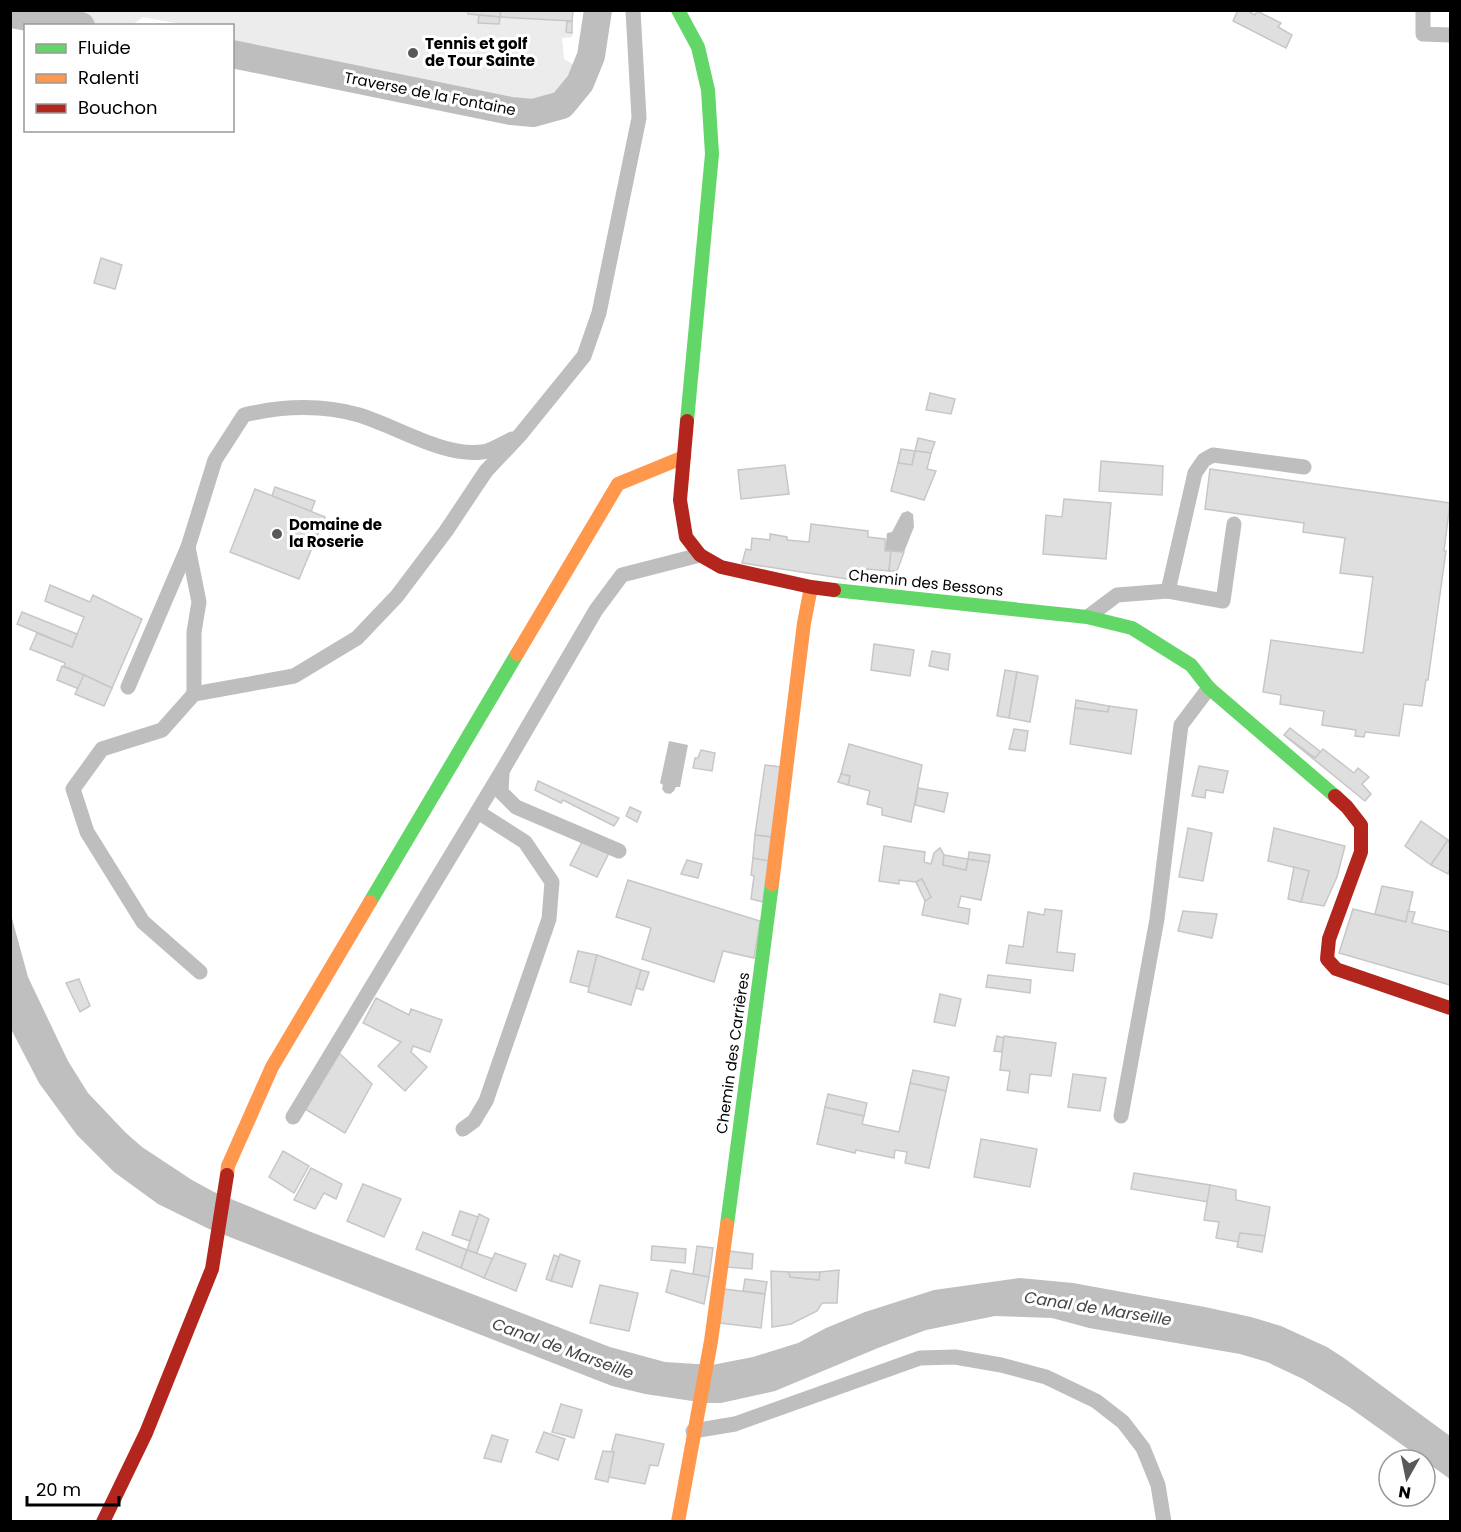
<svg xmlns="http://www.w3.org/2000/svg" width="1461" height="1532" font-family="Poppins,sans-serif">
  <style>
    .green { fill: #ececec }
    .water { fill: #bfbfbf }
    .building { fill: #dfdfdf; stroke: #c7c7c7; stroke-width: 1.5 }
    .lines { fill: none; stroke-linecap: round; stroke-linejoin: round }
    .lane { stroke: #bebebe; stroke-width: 15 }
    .street { stroke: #bebebe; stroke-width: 28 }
    .fast { stroke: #63d668; stroke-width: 14 }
    .slow { stroke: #ff974d; stroke-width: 14 }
    .jam { stroke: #b3261e; stroke-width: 14 }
    .poi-dot { fill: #595959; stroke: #fff; stroke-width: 2 }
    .labels { text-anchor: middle; stroke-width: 6; stroke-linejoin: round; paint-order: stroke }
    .poi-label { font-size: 15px; font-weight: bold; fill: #000; stroke: #fff; text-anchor: start }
    .street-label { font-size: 15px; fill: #000; stroke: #fff }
    .water-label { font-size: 16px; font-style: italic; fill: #444; stroke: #fff }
  </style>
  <rect width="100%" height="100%" fill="#fff"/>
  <polygon class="green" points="21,11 573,11 572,37 562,38 564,59 574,65 558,94 532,107 233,46 232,26 185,25 143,17 132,25 107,25"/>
  <g class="water">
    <polygon points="908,511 913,514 914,527 904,552 885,551 887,533 892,532 902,513"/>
    <polygon points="669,741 688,745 680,787 676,787 674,791 670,794 665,793 662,789 663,785 660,783"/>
    <polygon points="10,911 28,977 68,1061 88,1093 126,1133 142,1147 192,1180 214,1192 311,1232 610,1347 665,1362 712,1365 753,1357 798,1343 826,1328 865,1312 934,1290 1020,1278 1073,1283 1205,1307 1251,1317 1281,1326 1327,1347 1344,1358 1450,1436 1450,1479 1349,1407 1303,1379 1267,1362 1240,1354 1089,1328 1052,1318 995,1316 926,1330 878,1348 775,1391 721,1403 706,1403 645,1394 612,1386 209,1229 158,1204 114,1172 77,1135 39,1083 11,1029"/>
  </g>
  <g class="building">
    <polygon points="468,10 501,10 500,17 468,14"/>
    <polygon points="501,10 573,10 572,21 500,17"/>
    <polygon points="1238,10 1246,10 1255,15 1257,11 1281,23 1278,27 1292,35 1286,48 1233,21"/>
    <polygon points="479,15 500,17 499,24 478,23"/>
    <polygon points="572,21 572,33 566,32 567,22"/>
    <polygon points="101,258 122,265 115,289 94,283"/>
    <polygon points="930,393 955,399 951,414 926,410"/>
    <polygon points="918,438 935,442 931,453 915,451"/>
    <polygon points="901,449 915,451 912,465 898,463"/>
    <polygon points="915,451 931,453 927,469 936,471 924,500 891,491 898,463 912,465"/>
    <polygon points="1101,461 1163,466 1162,495 1099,491"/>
    <polygon points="785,465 789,494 741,499 738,470"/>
    <polygon points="1210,469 1450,503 1444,551 1446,551 1428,680 1426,680 1422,706 1404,704 1399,736 1365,732 1364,737 1355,736 1356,730 1322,725 1324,711 1280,704 1281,695 1263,692 1271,640 1363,653 1373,577 1340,573 1345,538 1303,532 1304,523 1205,509"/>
    <polygon points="275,487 315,501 311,512 272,496"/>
    <polygon points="255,489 325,517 299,579 230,552"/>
    <polygon points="1064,499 1111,503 1106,559 1043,554 1046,515 1062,517"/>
    <polygon points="811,524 868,531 868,537 885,539 885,551 891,551 889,571 867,569 866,582 742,563 746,549 751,550 752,538 770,540 770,534 787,537 787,540 809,542"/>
    <polygon points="891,551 904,552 897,571 889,571"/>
    <polygon points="50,585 90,602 93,595 142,619 112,688 64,666 65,663 30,649 37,633 72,647 84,617 45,601"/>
    <polygon points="22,612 77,634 72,647 17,624"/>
    <polygon points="874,644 914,650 910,676 871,670"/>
    <polygon points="932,651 950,654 948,670 929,666"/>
    <polygon points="62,666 84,675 79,689 57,680"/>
    <polygon points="1005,670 1017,672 1009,718 997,716"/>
    <polygon points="1017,672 1038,676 1030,722 1009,718"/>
    <polygon points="84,675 112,688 104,706 75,694"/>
    <polygon points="1076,700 1109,706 1108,712 1075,708"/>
    <polygon points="1109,706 1137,710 1131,754 1070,744 1075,708 1108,712"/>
    <polygon points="1290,728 1321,752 1315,758 1284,735"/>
    <polygon points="1014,729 1028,731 1025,751 1009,749"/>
    <polygon points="1284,735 1315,758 1323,749 1354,773 1358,768 1369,777 1362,784 1371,794 1365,801"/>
    <polygon points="849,744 922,765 911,822 882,815 882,808 867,804 870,791 848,785 850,776 841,774"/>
    <polygon points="701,750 715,753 712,771 693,768 695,758 698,758"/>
    <polygon points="765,765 781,767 771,837 755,835"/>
    <polygon points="1199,766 1228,771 1223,793 1206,790 1205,798 1192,796"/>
    <polygon points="841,774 850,776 848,785 838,782"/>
    <polygon points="538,781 619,818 614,826 563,800 561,803 535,790"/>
    <polygon points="918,788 948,793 944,812 915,805"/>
    <polygon points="630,807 641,812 637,822 626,816"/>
    <polygon points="1421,821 1448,840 1431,865 1405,846"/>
    <polygon points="1188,828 1212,833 1203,881 1179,877"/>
    <polygon points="1274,828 1345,846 1337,877 1324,906 1301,902 1309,871 1268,861"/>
    <polygon points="755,835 771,837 768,861 753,858"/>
    <polygon points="583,840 609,853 597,877 570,865"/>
    <polygon points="1448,840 1450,843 1450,868 1448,874 1431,865"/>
    <polygon points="884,846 925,852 924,862 931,864 934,853 940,848 944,855 943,865 966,870 968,859 989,862 981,900 961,896 958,907 970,909 968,924 922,915 925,901 931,897 922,879 916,882 899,880 899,884 879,881"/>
    <polygon points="969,852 990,855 989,862 968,859"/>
    <polygon points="944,855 968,859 966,870 943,865"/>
    <polygon points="753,858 768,861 763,902 751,899 754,876 751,875"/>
    <polygon points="687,860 702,864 698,878 681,874"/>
    <polygon points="1294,867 1309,871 1301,902 1288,899"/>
    <polygon points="922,879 931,897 925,901 916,882"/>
    <polygon points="628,880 760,921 754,958 723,951 714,982 642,959 651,928 616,917"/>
    <polygon points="1382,886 1413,892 1406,922 1375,914"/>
    <polygon points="1045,909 1062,911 1057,952 1075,954 1073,971 1006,963 1009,945 1023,947 1028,912 1044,915"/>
    <polygon points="1353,909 1406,922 1408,911 1415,912 1412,923 1450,932 1450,985 1339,953"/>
    <polygon points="1183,911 1217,914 1212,938 1178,931"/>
    <polygon points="578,951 597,955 589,987 570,982"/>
    <polygon points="597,955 641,970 631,1005 588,992"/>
    <polygon points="641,970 649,972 643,990 636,988"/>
    <polygon points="988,975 1031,980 1030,993 986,987"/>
    <polygon points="79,979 90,1006 80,1012 66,983"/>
    <polygon points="940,994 961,999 955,1026 934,1022"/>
    <polygon points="376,998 409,1015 411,1009 442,1020 430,1052 413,1046 411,1052 427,1067 405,1091 378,1066 401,1042 363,1023"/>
    <polygon points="997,1036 1004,1038 1002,1052 994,1051"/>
    <polygon points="1004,1036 1056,1043 1051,1076 1030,1074 1028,1093 1007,1090 1010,1071 1000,1070"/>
    <polygon points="339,1053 372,1084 345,1133 305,1109"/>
    <polygon points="913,1070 949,1077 946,1091 910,1083"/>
    <polygon points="1073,1074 1106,1078 1100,1111 1068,1107"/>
    <polygon points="910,1083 946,1091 929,1168 905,1163 907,1152 895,1150 894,1158 856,1150 855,1153 817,1144 825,1107 864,1116 862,1124 899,1132"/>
    <polygon points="828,1094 867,1103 864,1116 825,1107"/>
    <polygon points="981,1139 1037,1149 1030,1187 974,1177"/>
    <polygon points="283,1151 309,1166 294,1193 269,1177"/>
    <polygon points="311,1168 342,1184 336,1199 324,1193 315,1209 294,1200"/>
    <polygon points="1134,1173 1210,1185 1208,1202 1131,1189"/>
    <polygon points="363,1184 401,1199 384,1237 347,1221"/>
    <polygon points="1210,1185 1236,1190 1236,1200 1270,1207 1265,1236 1240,1233 1238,1242 1216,1238 1219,1222 1204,1220"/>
    <polygon points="460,1211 478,1217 470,1241 452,1235"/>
    <polygon points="479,1214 489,1219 477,1253 467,1250"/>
    <polygon points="423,1232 467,1250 461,1268 416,1249"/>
    <polygon points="1240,1233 1265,1236 1262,1252 1237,1247"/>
    <polygon points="652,1246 686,1249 685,1263 651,1260"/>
    <polygon points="697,1246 713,1248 709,1277 693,1274"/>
    <polygon points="467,1250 493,1259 484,1278 461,1268"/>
    <polygon points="729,1251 753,1254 752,1269 726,1267"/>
    <polygon points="495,1253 526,1264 516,1291 484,1278"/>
    <polygon points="560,1254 580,1261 572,1287 551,1281"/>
    <polygon points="554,1255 559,1257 551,1281 546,1279"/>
    <polygon points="671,1270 709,1277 704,1304 666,1292"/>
    <polygon points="839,1270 837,1303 822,1303 817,1311 791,1324 772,1327 771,1271 789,1272 790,1277 819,1280 820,1272"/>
    <polygon points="789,1272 820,1272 819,1280 790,1277"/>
    <polygon points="745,1279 767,1282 765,1294 743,1291"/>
    <polygon points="600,1285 638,1293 629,1331 590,1323"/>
    <polygon points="724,1289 765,1294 761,1328 720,1323"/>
    <polygon points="561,1404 582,1410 574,1438 552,1432"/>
    <polygon points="544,1432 565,1439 558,1460 536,1452"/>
    <polygon points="616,1434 664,1444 658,1466 650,1465 645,1484 608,1477 614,1452 611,1452"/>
    <polygon points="492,1435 508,1440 501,1462 484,1458"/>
    <polygon points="603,1451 614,1452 608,1482 595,1479"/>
  </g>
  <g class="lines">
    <g class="lane">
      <polyline points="1423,10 1423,34 1450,35"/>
      <polyline points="188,547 199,602 194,632 194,694"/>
      <polyline points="1168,591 1195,473 1204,460 1213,455 1304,467"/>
      <polyline points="1089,616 1117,595 1168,591 1223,601 1234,524"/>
      <path d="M128,687L188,547L215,460L244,415C282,406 320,404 359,415C396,426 443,457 482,452C492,451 503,443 512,439"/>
      <polyline points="502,774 501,792 516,807 619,851"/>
      <polyline points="200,972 143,922 87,832 73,789 102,749 162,730 194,694 294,676 357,638 397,596 446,531 486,471 520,435 584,356 599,313 639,118 633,10"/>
      <polyline points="1121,1116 1157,919 1181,725 1209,688"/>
      <polyline points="293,1117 502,771 596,610 622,575 700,555"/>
      <polyline points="463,1129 474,1121 486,1101 549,919 552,882 525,842 478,812"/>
      <polyline points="693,1431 735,1424 920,1358 955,1357 1001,1365 1046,1377 1096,1401 1123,1422 1143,1448 1158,1485 1164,1522"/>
    </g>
    <g class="street">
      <polyline points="10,14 81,26"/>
      <polyline points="232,54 511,111 533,113 562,105 580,83 591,56 598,10"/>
    </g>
    <g class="fast">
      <polyline points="678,10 698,47 708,90 712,154 687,421"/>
      <polyline points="834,590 1087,617 1132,628 1191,665 1209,688 1335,796"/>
      <polyline points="370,902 517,654"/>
      <polyline points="727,1225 772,884"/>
    </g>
    <g class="slow">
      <polyline points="517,654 618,484 684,457"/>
      <polyline points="772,884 804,623 811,587"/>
      <polyline points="227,1175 228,1166 272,1067 370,902"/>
      <polyline points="678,1522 711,1341 727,1225"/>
    </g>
    <g class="jam">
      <polyline points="687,421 680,500 686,537 700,555 721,567 811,587 834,590"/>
      <polyline points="1335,796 1347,807 1361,825 1361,852 1329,939 1327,959 1336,969 1450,1008"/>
      <polyline points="103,1522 146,1433 212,1269 227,1175"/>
    </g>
  </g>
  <g class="poi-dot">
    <circle cx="413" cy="53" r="6"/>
    <circle cx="277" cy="534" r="6"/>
  </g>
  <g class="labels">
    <g class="poi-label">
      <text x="425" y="49">Tennis et golf<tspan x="425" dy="17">de Tour Sainte</tspan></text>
      <text x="289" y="530">Domaine de<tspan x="289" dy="17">la Roserie</tspan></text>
    </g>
    <g class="street-label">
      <text transform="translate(430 94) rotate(11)" y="5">Traverse de la Fontaine</text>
      <text transform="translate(926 583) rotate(6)" y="5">Chemin des Bessons</text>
      <text transform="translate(733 1053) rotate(-82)" y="5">Chemin des Carrières</text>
    </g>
    <g class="water-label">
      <text transform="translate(1098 1308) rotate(9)" y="6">Canal de Marseille</text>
      <text transform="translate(563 1348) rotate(20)" y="6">Canal de Marseille</text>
    </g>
  </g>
  <rect width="1461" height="1532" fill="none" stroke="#000000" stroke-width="24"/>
  <rect x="24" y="24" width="210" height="108" fill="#ffffff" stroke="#999999" stroke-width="1.5"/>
  <rect x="36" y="44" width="30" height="9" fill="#63d668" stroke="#999999" stroke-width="1.5"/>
  <text x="78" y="54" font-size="18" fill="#000000">Fluide</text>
  <rect x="36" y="74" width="30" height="9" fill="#ff974d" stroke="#999999" stroke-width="1.5"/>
  <text x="78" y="84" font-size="18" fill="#000000">Ralenti</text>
  <rect x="36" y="104" width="30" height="9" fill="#b3261e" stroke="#999999" stroke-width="1.5"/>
  <text x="78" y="114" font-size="18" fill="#000000">Bouchon</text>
  <g transform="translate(1407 1478) rotate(189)"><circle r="28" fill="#ffffff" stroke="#999999" stroke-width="1.5"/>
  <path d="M0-4.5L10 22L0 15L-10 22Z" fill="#595959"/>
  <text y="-9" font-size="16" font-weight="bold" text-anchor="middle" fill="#000000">N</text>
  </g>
  <path d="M27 1496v9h92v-9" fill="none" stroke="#000000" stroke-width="3"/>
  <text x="36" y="1496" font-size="18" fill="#000000" stroke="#ffffff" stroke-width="4.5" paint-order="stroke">20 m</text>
</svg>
